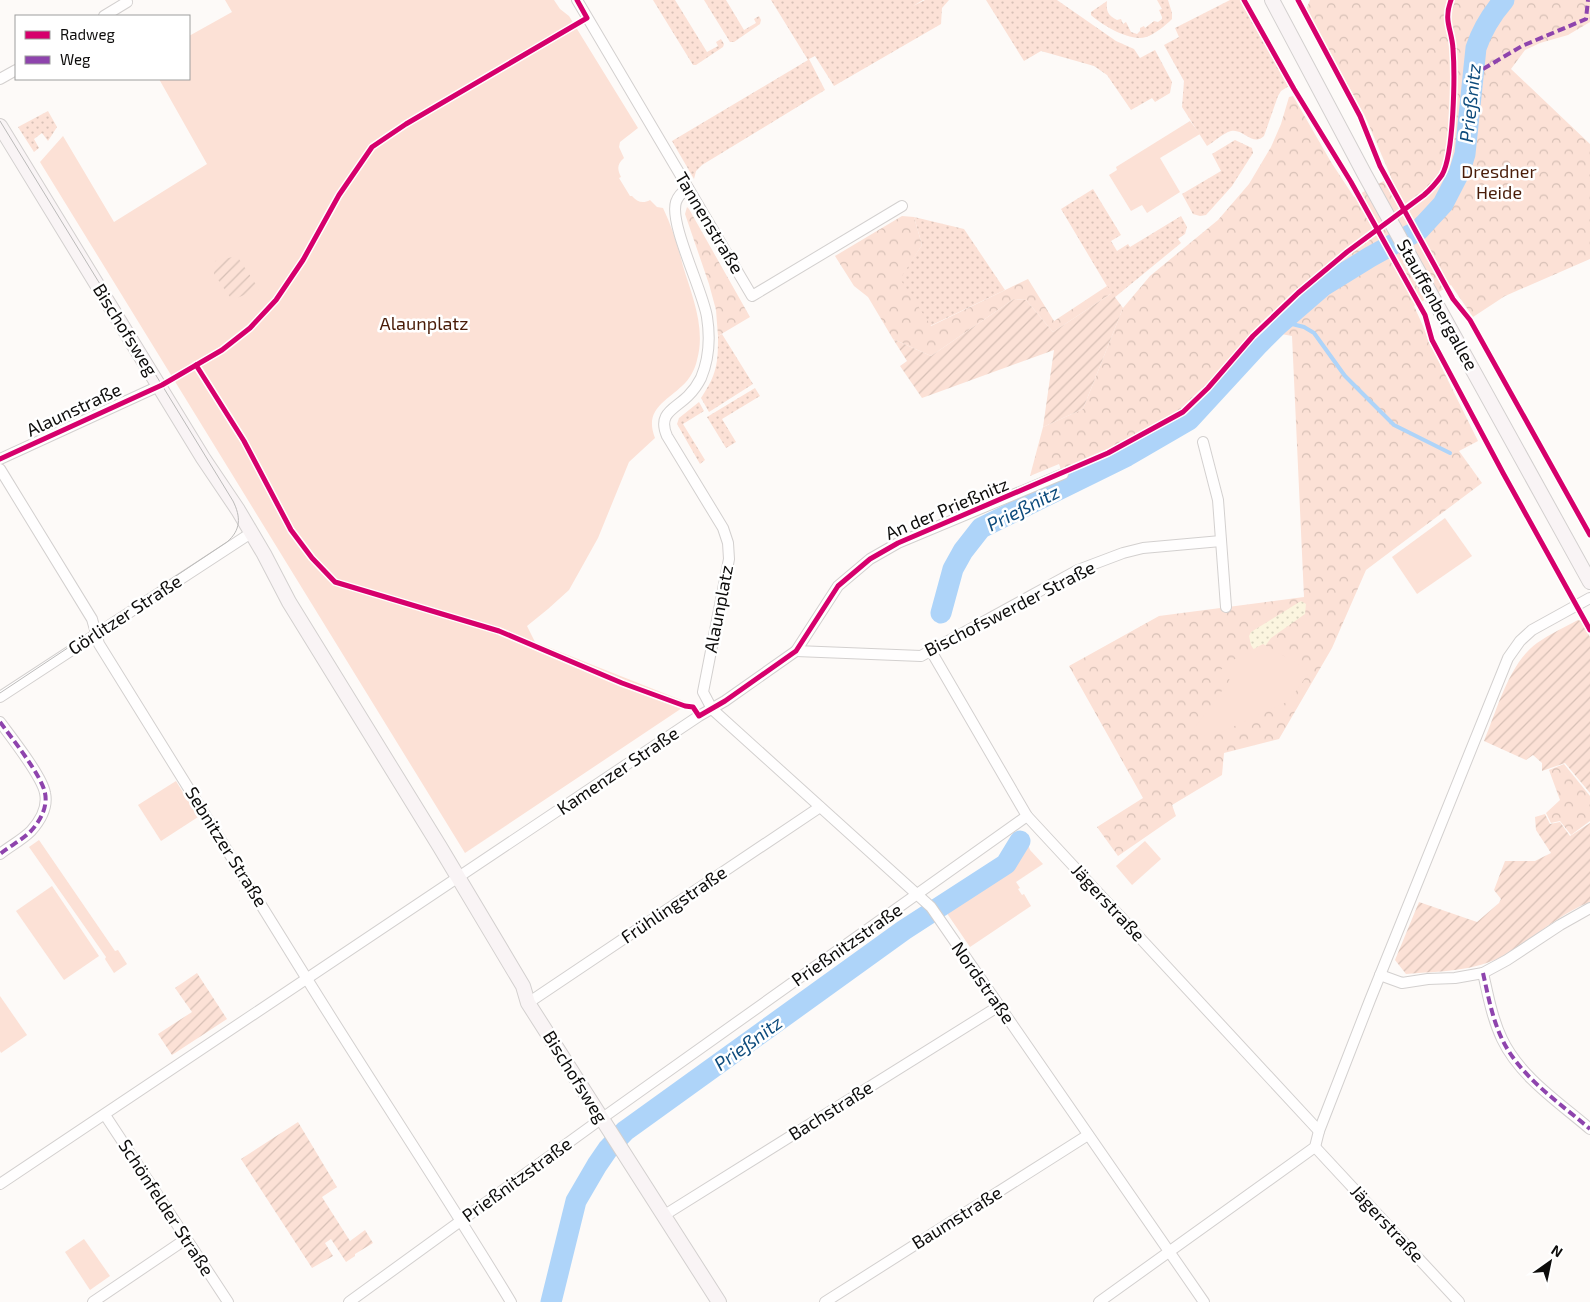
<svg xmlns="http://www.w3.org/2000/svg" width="1590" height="1302" font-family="'Exo 2',sans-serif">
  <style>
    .grass { fill: url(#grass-dots) }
    .forest { fill: url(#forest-crowns) }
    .sand { fill: url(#sand-dots) }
    .park { fill: #fce1d6 }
    .garden { fill: url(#garden-furrows) }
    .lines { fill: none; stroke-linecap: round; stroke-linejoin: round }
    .stream { stroke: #aed4f9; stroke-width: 4 }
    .river { stroke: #aed4f9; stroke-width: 21 }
    .street-casing { stroke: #d3d0cf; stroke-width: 12 }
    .secondary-casing { stroke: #d3d0cf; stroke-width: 16 }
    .street { stroke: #fffefe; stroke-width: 10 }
    .secondary { stroke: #f9f4f5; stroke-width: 14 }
    .tram { stroke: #bbbab9; stroke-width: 1 }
    .quiet { stroke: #8e44ad; stroke-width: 4; stroke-dasharray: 8 4; stroke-linecap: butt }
    .cycleway-casing { stroke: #fff; stroke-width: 8 }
    .cycleway { stroke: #d6006c; stroke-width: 5 }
    .labels { text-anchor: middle; stroke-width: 5; stroke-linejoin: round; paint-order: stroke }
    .park-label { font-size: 18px; fill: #491c08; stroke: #fff }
    .street-label { font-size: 18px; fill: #0d0c0b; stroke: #fff }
    .water-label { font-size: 19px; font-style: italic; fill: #0d4b7c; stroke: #fff }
  </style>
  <defs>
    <pattern id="grass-dots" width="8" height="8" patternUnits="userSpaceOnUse" patternTransform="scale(1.25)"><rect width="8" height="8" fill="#fce1d6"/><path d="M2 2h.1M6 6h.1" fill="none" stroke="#d7c0b6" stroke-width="1.8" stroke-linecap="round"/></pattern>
    <pattern id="forest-crowns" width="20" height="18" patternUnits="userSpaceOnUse" patternTransform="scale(1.25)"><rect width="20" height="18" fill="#fce1d6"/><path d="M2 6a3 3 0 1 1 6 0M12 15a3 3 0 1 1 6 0" fill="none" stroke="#d7c0b6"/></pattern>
    <pattern id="sand-dots" width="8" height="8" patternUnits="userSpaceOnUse" patternTransform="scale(1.25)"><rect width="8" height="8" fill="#fbf5df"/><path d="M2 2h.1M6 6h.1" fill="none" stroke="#d6d1be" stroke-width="1.8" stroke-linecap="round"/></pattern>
    <pattern id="garden-furrows" width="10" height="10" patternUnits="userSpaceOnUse" patternTransform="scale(1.25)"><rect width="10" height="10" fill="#fce1d6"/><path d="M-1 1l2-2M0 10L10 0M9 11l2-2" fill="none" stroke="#d7c0b6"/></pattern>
  </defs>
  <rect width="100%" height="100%" fill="#fdfaf8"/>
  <g class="grass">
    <polygon points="653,0 675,0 707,52 718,46 716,42 721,39 724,44 723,47 696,65 693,65"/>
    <polygon points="704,0 726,0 744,30 756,23 754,19 759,16 761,20 760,24 734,42 730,42"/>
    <polygon points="771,0 923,0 913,6 925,0 949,0 942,8 941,24 834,86 815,56 809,59 825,90 702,165 696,171 694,179 672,141 808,60"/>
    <polygon points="986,0 1057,0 1116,41 1134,49 1140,58 1155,50 1172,82 1170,93 1155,102 1152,98 1131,110 1107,75 1094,66 1041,51 1024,61"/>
    <path d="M1157,0H1168L1172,13V19C1165,26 1155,34 1146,37C1130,42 1102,25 1091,15V12L1107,1C1106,12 1108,15 1117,20L1121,19L1123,24L1126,22L1131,32L1137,34L1140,31V28L1144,26L1145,28L1154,21L1158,22L1162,19V17L1159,10L1162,9Z"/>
    <path d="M1230,0H1240L1289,86L1281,91L1278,96L1264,136C1253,147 1243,128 1231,131C1223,133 1214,142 1207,146L1182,107L1184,81L1164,45L1179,37L1175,28Z"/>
    <polygon points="48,111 57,127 48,141 42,133 34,139 39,148 34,152 18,127"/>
    <polygon points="1235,140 1252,148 1253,153 1232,186 1206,215 1200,216 1193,214 1182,194 1221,171 1212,154"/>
    <polygon points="1093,189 1121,235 1111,241 1117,251 1128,244 1130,247 1181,216 1187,227 1185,234 1178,239 1181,243 1114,298 1061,209"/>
    <polygon points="914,217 964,229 1005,290 930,326 899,279 922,245"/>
    <path d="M722,334L753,384L709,412L701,398C717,374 718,364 718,336Z"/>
    <polygon points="755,388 760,396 722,419 736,442 726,448 707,417"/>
    <polygon points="699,402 704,411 683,424 705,460 700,464 677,424 679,418"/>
  </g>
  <g class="forest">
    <polygon points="1310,0 1590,0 1590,22 1568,35 1540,43 1525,50 1511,69 1590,144 1590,259 1505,296 1473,317 1451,285 1414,306 1423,326 1429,342 1478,441 1459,451 1482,483 1366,570 1332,648 1279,739 1224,753 1222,775 1172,805 1176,816 1118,856 1097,827 1143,798 1069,666 1159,616 1304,597 1292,336 1276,333 1190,428 1068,490 1059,464 1030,476 1043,427 1083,409 1123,308 1150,276 1218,220 1249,184 1271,147 1281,124 1289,97 1293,96 1331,162 1354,197 1391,177 1365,116 1306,10"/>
    <polygon points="687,207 689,209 750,317 718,336 716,310 709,284 685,214"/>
    <polygon points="902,216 914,217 922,245 900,279 931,326 1028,279 1054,321 1107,286 1112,293 1053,332 1026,300 1014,299 931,356 893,339 868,297 854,286 835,256"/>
    <polygon points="1564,764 1590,796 1590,821 1571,835 1560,821 1551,823 1546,813 1560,800 1549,770"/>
  </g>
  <polygon class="sand" points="1301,601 1306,604 1305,614 1271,638 1263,649 1256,653 1251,645 1249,636 1251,632"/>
  <g class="park">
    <path d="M225,0H554L560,9L569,16L638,128L620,142L619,147L624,158C617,164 617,169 621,177L619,178L630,196H632C637,202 643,204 650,200L657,207L663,208C672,227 678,246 683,266C692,296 706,328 697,360C695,369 690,379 682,386C665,402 644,410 655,438L629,462L598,538L569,590L548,609L527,626L535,642L686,702L685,706L465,853L40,162L63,136L114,222L207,164L159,79H189V36L232,12Z"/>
    <polygon points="1190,121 1200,134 1160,158 1180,192 1147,213 1142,205 1131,211 1109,175 1117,170 1116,167"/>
    <polygon points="1445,518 1472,556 1417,594 1392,557"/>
    <polygon points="1263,644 1310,671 1289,701 1213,736 1190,734 1230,680 1218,672 1233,660"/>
    <polygon points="176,781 198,817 161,841 138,805"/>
    <polygon points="39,840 115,951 118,950 127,964 114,973 105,959 106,957 29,847"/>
    <polygon points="1024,841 1027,841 1030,850 1043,864 1016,882 1020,888 1018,889 1022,895 1024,894 1031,906 970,947 946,912 1010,868"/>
    <polygon points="1145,841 1161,859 1132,885 1116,866"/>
    <polygon points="52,886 99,956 64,980 16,911"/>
    <polygon points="0,996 27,1035 1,1053 0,1051"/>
    <polygon points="84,1239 110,1276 90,1290 65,1252"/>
  </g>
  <g class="garden">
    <polygon points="237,256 259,289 232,300 214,274 215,261"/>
    <polygon points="1112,293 1123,308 1083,409 1043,427 1054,350 922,398 900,366 907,361 893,339 931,356 1014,299 1026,300 1053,332"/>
    <path d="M1578,620L1581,621L1590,637V793L1565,763L1542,771V763L1533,755L1526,760L1484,741C1497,710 1509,663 1537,643C1550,634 1565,627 1578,620Z"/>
    <path d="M1545,814L1550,824L1560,822L1570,836L1590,823V902C1560,913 1532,940 1505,955C1474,972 1440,971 1406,974L1395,960L1419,902L1477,922L1499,903L1501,899L1494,890L1505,861H1535L1551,853L1536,830L1535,817Z"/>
    <polygon points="197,973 227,1019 172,1055 158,1034 192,1012 175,988"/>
    <polygon points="298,1122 337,1187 322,1197 350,1241 365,1230 373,1243 355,1254 355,1256 346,1262 331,1239 325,1243 333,1256 312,1268 241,1159"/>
  </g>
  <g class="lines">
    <polyline class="stream" points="1278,325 1292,324 1304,327 1314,333 1345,376 1394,425 1450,453"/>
    <g class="river">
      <path d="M941,613L953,569L963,551L981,528L1127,456L1189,420L1259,344L1278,325L1323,286L1370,257L1419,230L1443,204L1459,173L1465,154L1476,48C1482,30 1491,15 1504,0"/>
      <polyline points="551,1302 576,1201 597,1165 608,1149 625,1131 904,930 1006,864 1020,841"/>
    </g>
    <defs>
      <g id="street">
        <polyline points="577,0 752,296 902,206"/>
        <polyline points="104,16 127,2 126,0"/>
        <polyline points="0,79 16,70"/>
        <path d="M688,188C682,192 678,196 676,202C669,224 703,291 707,317C710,336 709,359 701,378C698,384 693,391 688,396C675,409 657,413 667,436L723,528L728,543L729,559L703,692L712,709L931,907L1204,1302"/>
        <polyline points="1203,442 1218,500 1226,607"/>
        <polyline points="0,459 159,386"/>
        <path d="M0,469L92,619L99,644C169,755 238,867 307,979C374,1087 445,1193 511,1302"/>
        <polyline points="796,651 921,656 1078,570 1123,553 1143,548 1221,541"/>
        <polyline points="931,651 1027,816 1319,1131"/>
        <polyline points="0,697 251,533"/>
        <path d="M0,722C11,737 42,776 45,793C48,807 40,821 31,831C22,840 10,846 0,854"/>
        <path d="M1483,973C1488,995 1492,1018 1502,1039C1520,1077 1560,1103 1590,1129"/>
        <polyline points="1380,975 1402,983 1428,979 1455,978 1483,973 1507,960 1560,925 1590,908"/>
        <polyline points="528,1003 820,807"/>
        <polyline points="105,1115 228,1302"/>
        <polyline points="1315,1147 1459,1302"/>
        <polyline points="0,1184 699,716 725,701 796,651 838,586 870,559 898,543 1063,474"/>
        <polyline points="663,1216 999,1006"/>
        <polyline points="93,1302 186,1239"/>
        <polyline points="349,1302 601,1119 1027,816"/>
        <polyline points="825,1302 1088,1135"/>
        <polyline points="1099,1302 1315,1147 1319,1131 1370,1000 1508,658 1520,641 1532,630 1590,598"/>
      </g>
      <g id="secondary">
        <polyline points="1272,0 1365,175 1590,582"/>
        <polyline points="0,126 203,458 238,510 264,554 289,602 440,847 523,986 528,1003 719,1302"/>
      </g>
    </defs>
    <use href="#street" class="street-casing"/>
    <use href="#secondary" class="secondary-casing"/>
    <use href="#street" class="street"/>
    <use href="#secondary" class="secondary"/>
    <path class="tram" d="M0,121L233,501C241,517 241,530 227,542L0,693"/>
    <g class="quiet">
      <polyline points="1483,69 1522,46 1586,19 1588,0"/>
      <path d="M0,722C11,737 42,776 45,793C48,807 40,821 31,831C22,840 10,846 0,854"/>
      <path d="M1483,973C1488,995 1492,1018 1502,1039C1520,1077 1560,1103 1590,1129"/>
    </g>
    <defs>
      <g id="cycleway">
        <polyline points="1244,0 1294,89 1351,182 1425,315 1432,340 1503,473 1590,630"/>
        <polyline points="1298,0 1360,116 1380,166 1453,299 1470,320 1590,535"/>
        <path d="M196,365L244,441L291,530L312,558L335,582L499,631L622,683L685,706L693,707L699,716L725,701L796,651L838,586L870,559L898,543L1108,453L1183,412L1208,388L1253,336L1298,293L1347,252L1424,195C1431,189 1437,182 1442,175C1454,154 1455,75 1453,49C1452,29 1443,22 1451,0"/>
        <polyline points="0,459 162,385 222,350 250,328 276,300 303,260 339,195 372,147 406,124 587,18 577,0"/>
      </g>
    </defs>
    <use href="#cycleway" class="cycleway-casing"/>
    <use href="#cycleway" class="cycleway"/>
  </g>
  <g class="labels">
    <g class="park-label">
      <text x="1499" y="178">Dresdner<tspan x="1499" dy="21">Heide</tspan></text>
      <text x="424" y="330">Alaunplatz</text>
    </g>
    <g class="street-label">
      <text transform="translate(709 223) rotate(59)" y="6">Tannenstraße</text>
      <text transform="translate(1437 305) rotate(61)" y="6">Stauffenbergallee</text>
      <text transform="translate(125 330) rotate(58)" y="6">Bischofsweg</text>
      <text transform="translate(74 410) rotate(-25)" y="6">Alaunstraße</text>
      <text transform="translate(947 509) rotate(-23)" y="6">An der Prießnitz</text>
      <text transform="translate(719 609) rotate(-79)" y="6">Alaunplatz</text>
      <text transform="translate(1010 609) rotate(-27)" y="6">Bischofswerder Straße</text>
      <text transform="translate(125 615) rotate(-33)" y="6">Görlitzer Straße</text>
      <text transform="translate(618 771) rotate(-34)" y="6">Kamenzer Straße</text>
      <text transform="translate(226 847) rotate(58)" y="6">Sebnitzer Straße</text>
      <text transform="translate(1108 903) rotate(47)" y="6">Jägerstraße</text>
      <text transform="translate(674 905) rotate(-34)" y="6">Frühlingstraße</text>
      <text transform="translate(847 945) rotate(-35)" y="6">Prießnitzstraße</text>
      <text transform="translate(983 983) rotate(55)" y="6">Nordstraße</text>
      <text transform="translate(575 1077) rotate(58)" y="6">Bischofsweg</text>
      <text transform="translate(831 1111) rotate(-32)" y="6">Bachstraße</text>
      <text transform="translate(517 1180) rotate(-36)" y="6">Prießnitzstraße</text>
      <text transform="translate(166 1208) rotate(57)" y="6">Schönfelder Straße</text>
      <text transform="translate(957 1218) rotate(-32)" y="6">Baumstraße</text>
      <text transform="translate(1387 1224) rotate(47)" y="6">Jägerstraße</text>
    </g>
    <g class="water-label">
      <text transform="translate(1470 103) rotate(-84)" y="7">Prießnitz</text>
      <text transform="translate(1023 508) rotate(-27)" y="7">Prießnitz</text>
      <text transform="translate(748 1043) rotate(-36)" y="7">Prießnitz</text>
    </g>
  </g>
  <rect x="15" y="15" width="175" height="65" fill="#ffffff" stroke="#9e9e9d"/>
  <rect x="25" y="31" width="25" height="8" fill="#d6006c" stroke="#9e9e9d"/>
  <text x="60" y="40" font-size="15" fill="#0d0c0b">Radweg</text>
  <rect x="25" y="56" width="25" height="8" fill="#8e44ad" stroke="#9e9e9d"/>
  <text x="60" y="65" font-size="15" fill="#0d0c0b">Weg</text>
  <g transform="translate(1550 1262) rotate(33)" stroke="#ffffff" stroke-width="4" paint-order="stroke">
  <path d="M0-4L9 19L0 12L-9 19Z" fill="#0d0c0b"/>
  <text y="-8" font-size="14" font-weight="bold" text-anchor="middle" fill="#0d0c0b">N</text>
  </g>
</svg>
